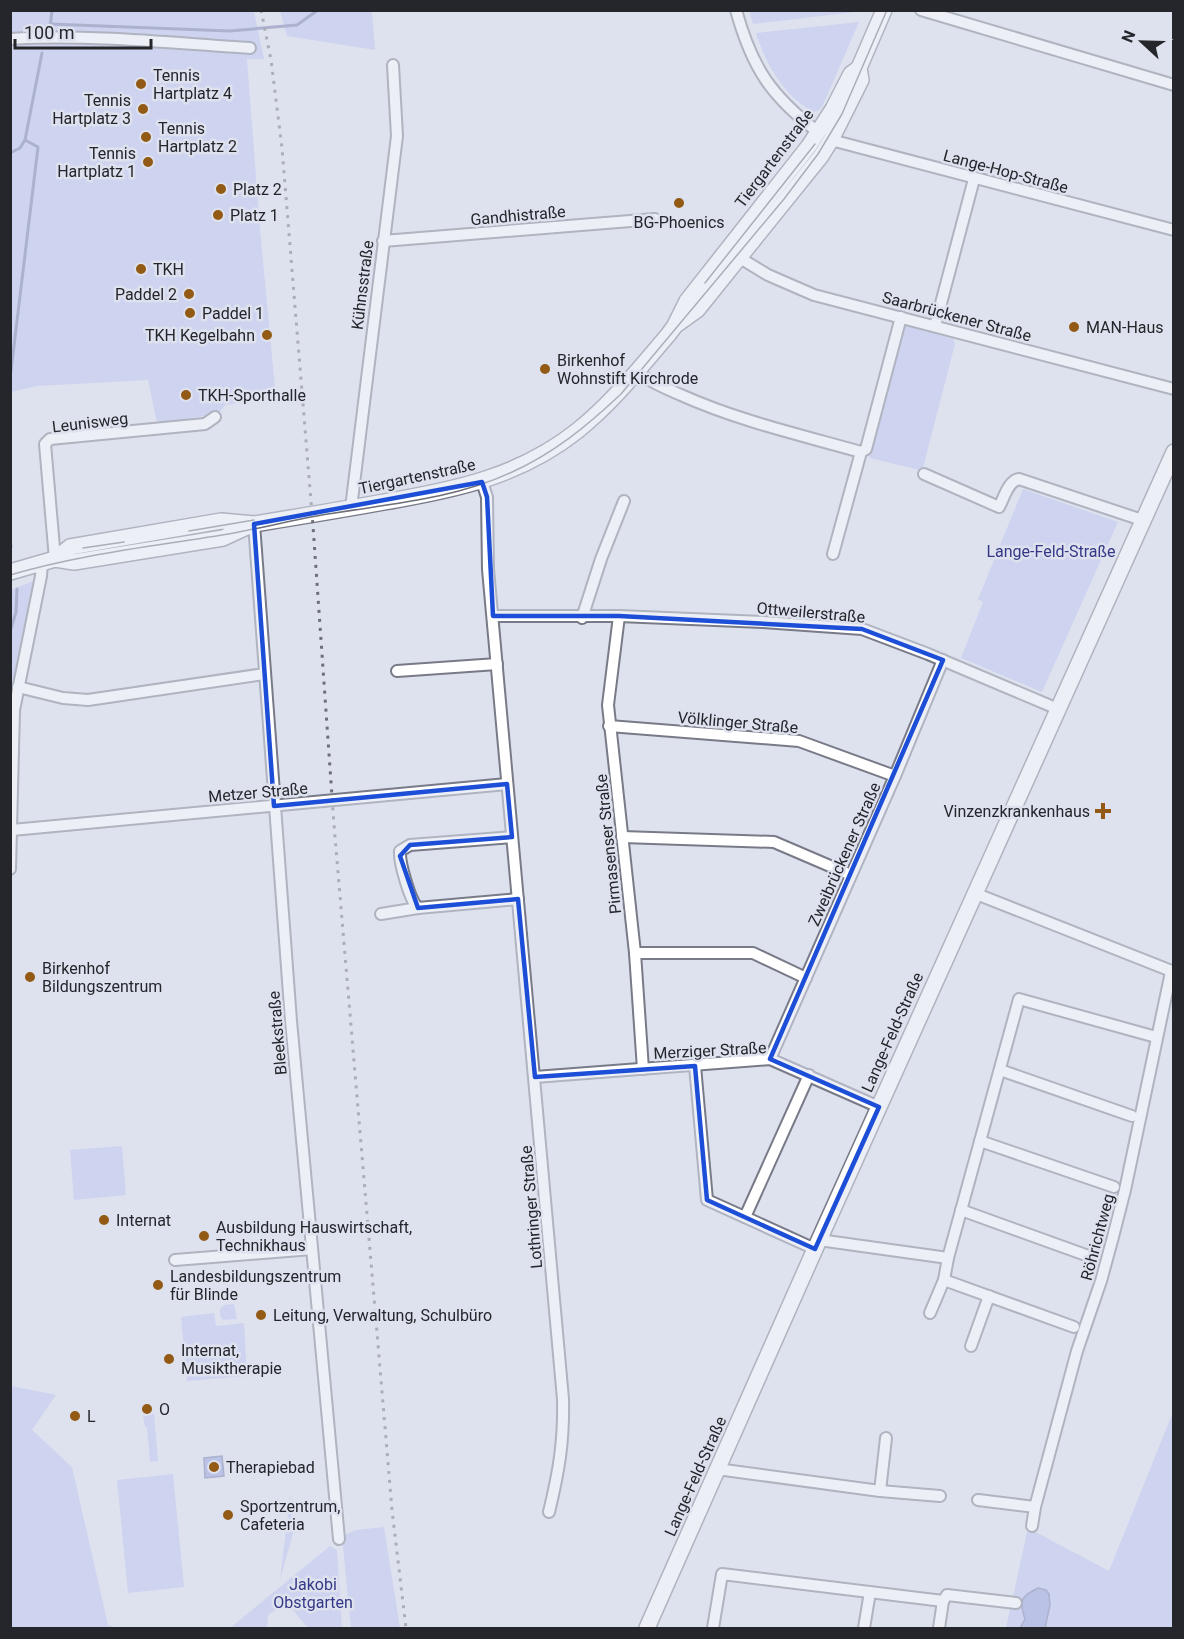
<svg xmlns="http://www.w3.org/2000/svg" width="1184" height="1639" font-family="Roboto,sans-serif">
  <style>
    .green { fill: #bac3f0 }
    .water { fill: #8f9bdc; stroke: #6f78a7; stroke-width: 1.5 }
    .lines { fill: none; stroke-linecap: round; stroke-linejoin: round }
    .stream { stroke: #6f78a7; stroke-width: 3 }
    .street-casing { stroke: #787b87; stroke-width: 14 }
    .secondary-casing { stroke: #787b87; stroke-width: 18 }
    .street { stroke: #fff; stroke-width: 10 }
    .secondary { stroke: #fff; stroke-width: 15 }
    .tram { stroke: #6d6e76; stroke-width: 1.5 }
    .rail { stroke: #6d6e76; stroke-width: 3; stroke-dasharray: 3 6; stroke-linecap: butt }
    .marked { fill: none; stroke: #1d4ed8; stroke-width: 4.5; stroke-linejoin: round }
    .poi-dot { fill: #925a14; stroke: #dee1ee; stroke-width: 2 }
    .labels { text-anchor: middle; stroke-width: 5; stroke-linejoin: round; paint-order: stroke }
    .poi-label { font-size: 16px; fill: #25262b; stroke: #dee1ee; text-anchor: start }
    .street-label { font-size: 16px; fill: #25262b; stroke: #dee1ee }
    .park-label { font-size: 16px; fill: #333986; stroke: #dee1ee }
  </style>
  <rect width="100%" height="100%" fill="#dee1ee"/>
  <g class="green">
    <polygon points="11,11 254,11 264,59 247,59 260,229 276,398 225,405 218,414 157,423 148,380 37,386 11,392"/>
    <polygon points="280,11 372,11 375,50 287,36"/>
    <polygon points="749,11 749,10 864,11 753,24"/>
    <path d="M859,22L822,107L819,110L814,112C784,98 765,62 756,33Z"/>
    <polygon points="907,326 953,339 955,344 923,468 919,470 870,458 868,454 902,328"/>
    <polygon points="1023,489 1118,522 1042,692 961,658 983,602 978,599"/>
    <polygon points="33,581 11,692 11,696 11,590"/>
    <polygon points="122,1146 126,1195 74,1200 70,1150"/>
    <polygon points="234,1304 237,1319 223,1320 220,1316 220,1309 224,1305"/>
    <polygon points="214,1313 216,1326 244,1323 247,1376 187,1381 181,1317"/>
    <polygon points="11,1386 56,1395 32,1430 72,1467 108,1625 116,1628 11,1628"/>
    <polygon points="1173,1412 1173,1628 1006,1628 1028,1528 1109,1571"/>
    <polygon points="154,1414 158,1461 150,1462 147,1427 145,1427 143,1415"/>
    <polygon points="173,1474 184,1587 128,1593 117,1480"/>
    <polygon points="290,1496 293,1523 296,1523 280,1580"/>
    <polygon points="384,1527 400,1628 351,1628 342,1536 356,1530"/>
    <polygon points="330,1546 337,1550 342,1628 308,1628 286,1602 268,1615 267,1628 230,1628"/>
  </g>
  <g class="water">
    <polygon points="222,1456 224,1476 205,1478 204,1458"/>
    <path d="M1038,1588L1046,1590L1049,1594L1050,1605L1045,1628H1020L1025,1619C1019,1601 1020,1597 1038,1588Z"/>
  </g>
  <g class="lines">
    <g class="stream">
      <polyline points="50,24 230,31 297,25 318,10"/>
      <polyline points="50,28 52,10"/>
      <polyline points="10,153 20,148 25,140"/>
      <polyline points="10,379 38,147 25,140 42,53"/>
      <polyline points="10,538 11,547"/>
      <polyline points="10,632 16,612 17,589"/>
    </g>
    <defs>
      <g id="street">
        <path d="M736,10C752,68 771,96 818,132"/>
        <polyline points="921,10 1174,85"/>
        <path d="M10,39C90,34 171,43 250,48"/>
        <polyline points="831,140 1174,230"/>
        <polyline points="383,241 655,219"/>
        <polyline points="740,258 768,275 814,295 1174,389"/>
        <polyline points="935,326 974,179"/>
        <path d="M637,372C650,382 665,388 681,395C739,421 801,435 861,452"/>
        <path d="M924,474L999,507C1004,498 1008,481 1019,479L1142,520"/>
        <path d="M482,482L487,497L488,569L563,1399C564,1441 559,1471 549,1512"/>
        <polyline points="351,508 397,136 393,65"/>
        <polyline points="254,524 291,1021 339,1539"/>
        <polyline points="833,554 861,452 866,449 901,317"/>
        <polyline points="55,559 45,444 50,439 205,424 215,417"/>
        <polyline points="493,616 619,616 763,622 862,629 928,654 1058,709"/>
        <polyline points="619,616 608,705 635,953 643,1069"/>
        <polyline points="582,618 601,559 624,501"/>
        <polyline points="397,671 497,664"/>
        <polyline points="18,687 63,698 88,700 264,674"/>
        <polyline points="609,726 799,741 895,776"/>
        <polyline points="12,830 507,784"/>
        <polyline points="622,837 774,842 851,875"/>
        <polyline points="10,869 14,710 41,576 42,563"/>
        <polyline points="974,893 1174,972"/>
        <path d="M418,908C410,901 399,862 400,851L410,845L512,837"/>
        <polyline points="381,914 418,908 518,899"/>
        <polyline points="635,953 753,953 806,978"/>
        <polyline points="770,1059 895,776 943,660"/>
        <polyline points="695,1066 707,1200 815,1249"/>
        <polyline points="1000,1070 1132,1116"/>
        <polyline points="535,1077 770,1059 879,1107"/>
        <polyline points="980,1141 1114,1187"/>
        <polyline points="961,1210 1094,1258"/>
        <polyline points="745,1217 809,1075"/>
        <polyline points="819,1240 948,1258 1019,999 1156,1037"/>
        <polyline points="948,1258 944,1280 1074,1327"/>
        <polyline points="175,1260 312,1249"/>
        <polyline points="930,1313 944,1280"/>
        <polyline points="971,1346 989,1296"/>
        <polyline points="717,1469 880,1491 940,1496"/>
        <polyline points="880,1491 886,1438"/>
        <polyline points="978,1500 1035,1507 1077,1351 1101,1281 1113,1237 1125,1190 1171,972"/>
        <polyline points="1032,1526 1035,1507"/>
        <polyline points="713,1628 722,1574 943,1601 947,1595 1016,1603"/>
        <polyline points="864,1628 870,1592"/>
        <polyline points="939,1628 943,1601"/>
      </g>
      <g id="secondary">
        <polyline points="676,325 697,310 821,156 831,140 861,80 859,68 884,10"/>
        <polyline points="55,559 74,562 223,538 251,525"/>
        <path d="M10,572L55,559L70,547L76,546L221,521L254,524C297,517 340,510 384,502C454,490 519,477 577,431C612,403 639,369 668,335L674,327L687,301L809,146L833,109L851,74L859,68"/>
        <polyline points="647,1628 815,1249 1174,452"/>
      </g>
    </defs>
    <use href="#street" class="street-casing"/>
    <use href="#secondary" class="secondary-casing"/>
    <use href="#street" class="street"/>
    <use href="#secondary" class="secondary"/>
    <g class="tram">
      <polyline points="705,283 815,144"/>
      <polyline points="189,531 254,520"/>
      <polyline points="83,548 124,542"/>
      <path d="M10,575C84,553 159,546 234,533C266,527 297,519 328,514C389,504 454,499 510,473C553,454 587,426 621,394L784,199L818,154L842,114L887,10"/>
    </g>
    <polyline class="rail" points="261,10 271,60 282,148 313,526 334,825 392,1510 406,1628"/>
  </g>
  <path d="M0 0H1184V1639H0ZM482,482L487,497L493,616H619L862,629L943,660L770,1059L879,1107L815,1249L707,1200L695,1066L535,1077L518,899L418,908L400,856L410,845L512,837L507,784L274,806L254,524Z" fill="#dee1ee" fill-opacity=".55" fill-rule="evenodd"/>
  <path class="marked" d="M482,482L487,497L493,616H619L862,629L943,660L770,1059L879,1107L815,1249L707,1200L695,1066L535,1077L518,899L418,908L400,856L410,845L512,837L507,784L274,806L254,524Z"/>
  <g class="poi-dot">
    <circle cx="141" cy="84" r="6"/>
    <circle cx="143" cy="109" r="6"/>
    <circle cx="146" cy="137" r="6"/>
    <circle cx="148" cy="162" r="6"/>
    <circle cx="221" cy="189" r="6"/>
    <circle cx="679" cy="203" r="6"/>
    <circle cx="218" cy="215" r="6"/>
    <circle cx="141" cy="269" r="6"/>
    <circle cx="189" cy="294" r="6"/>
    <circle cx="190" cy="313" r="6"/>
    <circle cx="1074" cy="327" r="6"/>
    <circle cx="267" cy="335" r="6"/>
    <circle cx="545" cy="369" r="6"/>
    <circle cx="186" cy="395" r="6"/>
    <path d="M1100 802h6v6h6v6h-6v6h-6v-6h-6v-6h6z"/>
    <circle cx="30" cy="977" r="6"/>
    <circle cx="104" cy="1220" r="6"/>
    <circle cx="204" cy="1236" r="6"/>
    <circle cx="158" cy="1285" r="6"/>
    <circle cx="261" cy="1315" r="6"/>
    <circle cx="169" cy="1359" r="6"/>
    <circle cx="147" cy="1409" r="6"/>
    <circle cx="75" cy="1416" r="6"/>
    <circle cx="214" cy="1467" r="6"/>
    <circle cx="228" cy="1515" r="6"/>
  </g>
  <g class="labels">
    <g class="poi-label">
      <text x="153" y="81">Tennis<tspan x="153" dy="18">Hartplatz 4</tspan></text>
      <text x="131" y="106" text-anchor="end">Tennis<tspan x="131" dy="18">Hartplatz 3</tspan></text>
      <text x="158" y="134">Tennis<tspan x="158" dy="18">Hartplatz 2</tspan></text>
      <text x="136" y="159" text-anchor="end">Tennis<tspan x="136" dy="18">Hartplatz 1</tspan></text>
      <text x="233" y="195">Platz 2</text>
      <text x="230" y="221">Platz 1</text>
      <text x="679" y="228" text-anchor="middle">BG-Phoenics</text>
      <text x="153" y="275">TKH</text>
      <text x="177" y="300" text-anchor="end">Paddel 2</text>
      <text x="202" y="319">Paddel 1</text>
      <text x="1086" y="333">MAN-Haus</text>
      <text x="255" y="341" text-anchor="end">TKH Kegelbahn</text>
      <text x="557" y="366">Birkenhof<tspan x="557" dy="18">Wohnstift Kirchrode</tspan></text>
      <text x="198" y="401">TKH-Sporthalle</text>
      <text x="1090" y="817" text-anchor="end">Vinzenzkrankenhaus</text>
      <text x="42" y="974">Birkenhof<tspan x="42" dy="18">Bildungszentrum</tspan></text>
      <text x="116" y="1226">Internat</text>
      <text x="216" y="1233">Ausbildung Hauswirtschaft,<tspan x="216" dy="18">Technikhaus</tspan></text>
      <text x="170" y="1282">Landesbildungszentrum<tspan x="170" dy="18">für Blinde</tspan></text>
      <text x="273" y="1321">Leitung, Verwaltung, Schulbüro</text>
      <text x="181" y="1356">Internat,<tspan x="181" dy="18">Musiktherapie</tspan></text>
      <text x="159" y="1415">O</text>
      <text x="87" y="1422">L</text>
      <text x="226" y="1473">Therapiebad</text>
      <text x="240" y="1512">Sportzentrum,<tspan x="240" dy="18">Cafeteria</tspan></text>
    </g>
    <g class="street-label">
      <text transform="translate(774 158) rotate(-53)" y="6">Tiergartenstraße</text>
      <text transform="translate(1006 171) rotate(15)" y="6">Lange-Hop-Straße</text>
      <text transform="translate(518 215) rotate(-5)" y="6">Gandhistraße</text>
      <text transform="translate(362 285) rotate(-83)" y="6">Kühnsstraße</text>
      <text transform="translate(957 316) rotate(15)" y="6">Saarbrückener Straße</text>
      <text transform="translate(90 422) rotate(-7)" y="6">Leunisweg</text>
      <text transform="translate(417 476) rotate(-12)" y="6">Tiergartenstraße</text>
      <text transform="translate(811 612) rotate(5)" y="6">Ottweilerstraße</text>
      <text transform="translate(738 722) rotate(5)" y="6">Völklinger Straße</text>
      <text transform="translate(258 792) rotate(-5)" y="6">Metzer Straße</text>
      <text transform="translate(608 844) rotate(-96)" y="6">Pirmasenser Straße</text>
      <text transform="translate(844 854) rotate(-66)" y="6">Zweibrückener Straße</text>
      <text transform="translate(892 1032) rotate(-66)" y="6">Lange-Feld-Straße</text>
      <text transform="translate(277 1033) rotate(-95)" y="6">Bleekstraße</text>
      <text transform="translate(710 1050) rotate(-3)" y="6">Merziger Straße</text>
      <text transform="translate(531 1207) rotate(-95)" y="6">Lothringer Straße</text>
      <text transform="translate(1097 1237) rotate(-75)" y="6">Röhrichtweg</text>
      <text transform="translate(695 1476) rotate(-66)" y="6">Lange-Feld-Straße</text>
    </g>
    <g class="park-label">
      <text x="1051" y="557">Lange-Feld-Straße</text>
      <text x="313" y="1590">Jakobi<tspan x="313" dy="18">Obstgarten</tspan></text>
    </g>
  </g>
  <rect width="1184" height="1639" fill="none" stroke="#25262b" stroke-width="24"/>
  <g transform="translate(1142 42) rotate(292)" stroke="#dee1ee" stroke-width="4.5" paint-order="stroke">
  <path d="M0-4.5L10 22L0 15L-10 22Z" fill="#25262b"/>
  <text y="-9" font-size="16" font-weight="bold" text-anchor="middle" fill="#25262b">N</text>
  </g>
  <path d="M15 39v9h136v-9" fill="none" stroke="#25262b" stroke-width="3"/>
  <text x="24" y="39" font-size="18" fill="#25262b" stroke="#dee1ee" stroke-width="4.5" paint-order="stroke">100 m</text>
</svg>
